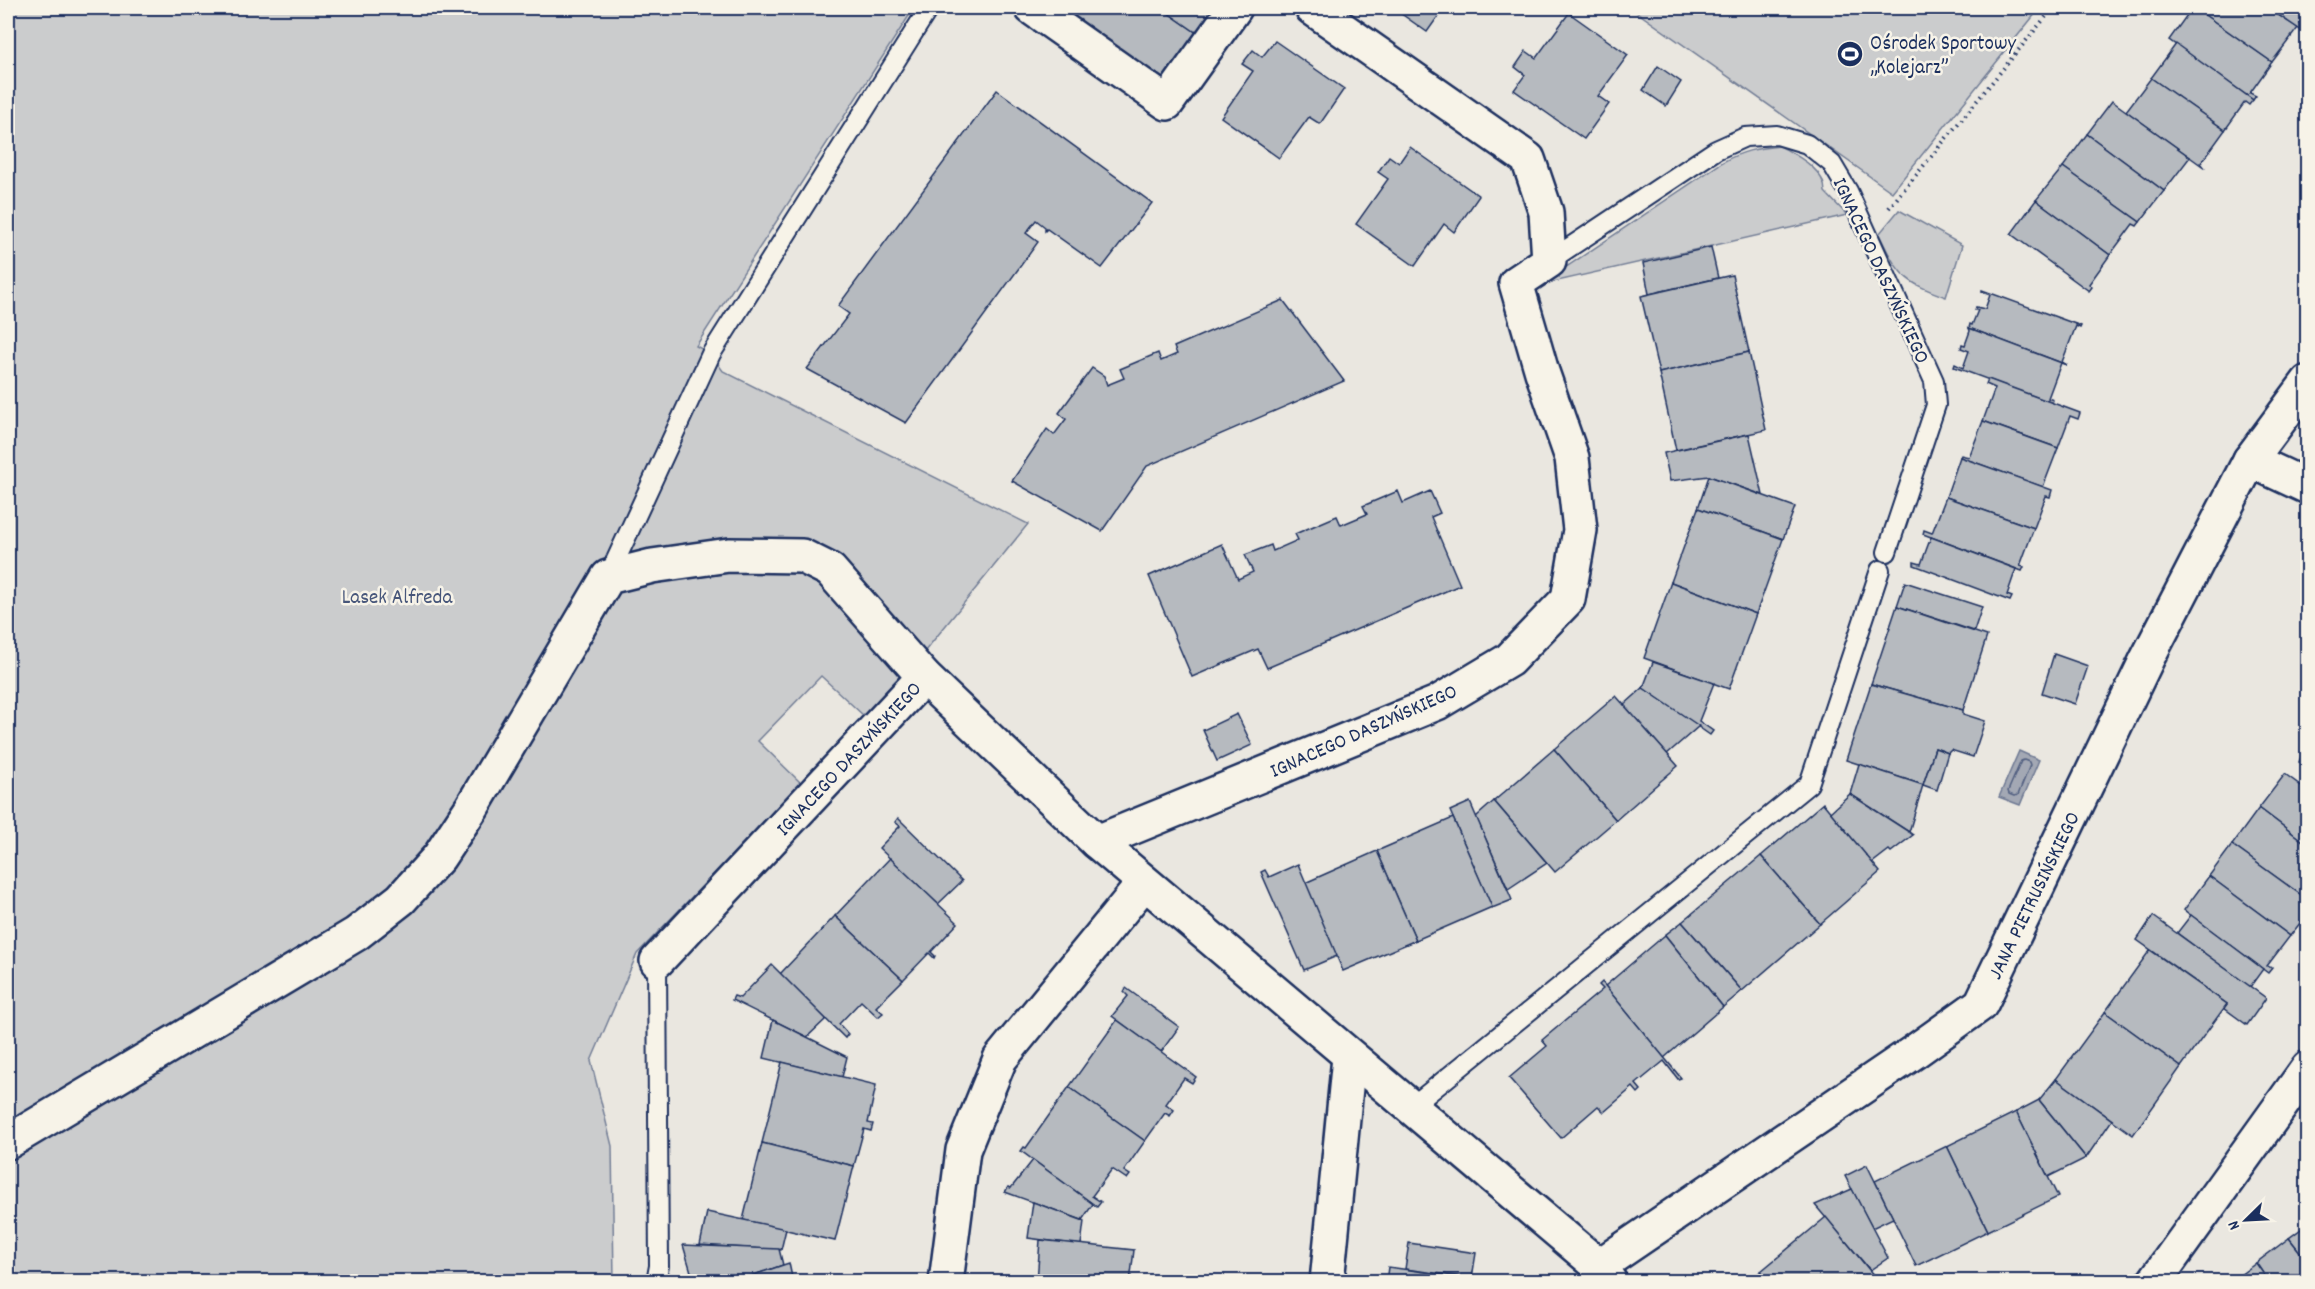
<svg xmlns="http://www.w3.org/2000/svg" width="2315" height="1289" font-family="Dekko,sans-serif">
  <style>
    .green { fill: #cbcccd; stroke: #737e96; stroke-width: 1.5 }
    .water { fill: #a3a8b4; stroke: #6d7892; stroke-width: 1.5 }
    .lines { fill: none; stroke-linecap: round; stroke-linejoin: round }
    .shore { stroke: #515f80; stroke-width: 1.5 }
    .building { fill: #b6babf; stroke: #1b2f5e; stroke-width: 1.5 }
    .service-casing { stroke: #1b2f5e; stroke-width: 22 }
    .minor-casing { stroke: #1b2f5e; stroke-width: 38 }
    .path { stroke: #1b2f5e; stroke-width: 4; stroke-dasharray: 1.5 4.5; stroke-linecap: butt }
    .service { stroke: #f7f3e8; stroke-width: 18 }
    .minor { stroke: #f7f3e8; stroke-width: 33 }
    .labels { text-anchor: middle; stroke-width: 5; stroke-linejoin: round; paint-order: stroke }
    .poi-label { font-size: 21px; fill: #1b2f5e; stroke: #f7f3e8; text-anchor: start }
    .street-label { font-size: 21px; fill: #1b2f5e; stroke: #f7f3e8 }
    .park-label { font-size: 21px; fill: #47567a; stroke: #f7f3e8 }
  </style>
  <rect width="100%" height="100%" fill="#eae7e0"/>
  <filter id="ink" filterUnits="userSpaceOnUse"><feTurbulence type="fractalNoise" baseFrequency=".0167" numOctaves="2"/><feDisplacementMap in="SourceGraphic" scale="12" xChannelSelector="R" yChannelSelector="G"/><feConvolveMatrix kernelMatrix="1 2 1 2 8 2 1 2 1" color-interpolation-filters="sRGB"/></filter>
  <g filter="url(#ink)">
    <g class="green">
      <polygon points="8,8 914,8 696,346 711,354 723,371 1028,524 925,651 864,716 821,676 758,741 801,783 637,954 591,1061 612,1146 614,1281 8,1281"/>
      <polygon points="1631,8 2040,8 1892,192"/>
      <path d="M1780,146C1797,156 1825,169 1825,192L1847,215L1549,283L1547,280L1723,162C1742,151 1758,148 1780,146Z"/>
      <path d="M1899,210L1962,245L1946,297C1903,282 1898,274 1879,234Z"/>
    </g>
    <polygon class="water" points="2019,751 2039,760 2020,805 1999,797"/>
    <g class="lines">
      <polygon class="shore" points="2024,760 2029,762 2030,765 2018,795 2014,796 2009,794 2008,791 2021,761"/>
    </g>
    <g class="building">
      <polygon points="1062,8 1161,8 1197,33 1164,80"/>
      <polygon points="1161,8 1214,8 1197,33"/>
      <polygon points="1393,8 1444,8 1427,32"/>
      <polygon points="2192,8 2195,8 2272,62 2250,93 2256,96 2253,100 2169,40"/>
      <polygon points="2195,8 2268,8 2298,28 2272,62"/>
      <polygon points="2268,8 2308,8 2308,14 2300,24 2305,28 2302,31"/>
      <polygon points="1569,13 1628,55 1598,96 1609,104 1584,139 1514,90 1525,75 1515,67 1526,51 1536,58"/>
      <polygon points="1275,41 1344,89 1320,124 1309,117 1279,158 1221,117 1253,71 1242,64 1253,50 1262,57"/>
      <polygon points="2176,44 2253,100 2249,105 2245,102 2225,130 2151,78"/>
      <polygon points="1658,66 1681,82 1666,106 1643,90"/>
      <polygon points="2151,78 2225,130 2201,163 2205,168 2126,111"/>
      <polygon points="997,90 1152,203 1102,268 1047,229 1045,231 1045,227 1036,220 1026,233 1038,242 906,423 807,369 849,314 838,306"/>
      <polygon points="2112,101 2190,157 2164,191 2087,134"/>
      <polygon points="2087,134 2164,191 2140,222 2063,167"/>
      <polygon points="1410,147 1479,196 1454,232 1444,224 1415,266 1356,224 1388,179 1378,172 1389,156 1399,163"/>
      <polygon points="2063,167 2140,222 2137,226 2133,224 2110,255 2036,200"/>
      <polygon points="2036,200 2110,255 2089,284 2092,287 2089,291 2011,234"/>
      <polygon points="1711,247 1718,278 1649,294 1643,263"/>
      <polygon points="1732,275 1749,352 1659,373 1641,296"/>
      <polygon points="1982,290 2081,326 2080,328 2076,326 2062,362 2067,365 1969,328 1970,324 1972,325 1978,310 1975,310 1976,307 1985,309 1990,295 1982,292"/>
      <polygon points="1283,300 1344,381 1147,466 1102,531 1012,481 1047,429 1054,435 1066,419 1059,413 1092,368 1104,376 1107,385 1124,378 1120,369 1158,353 1161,361 1177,354 1174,347"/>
      <polygon points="1969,328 2067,365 2061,363 2048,398 2053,400 2052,403 1954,367 1955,364 1963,368 1969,351 1961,348 1962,344 1965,345 1970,331"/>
      <polygon points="1749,352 1766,430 1676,450 1659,373"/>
      <polygon points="1988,379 2080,413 2078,419 2070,416 2058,448 1983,421 1995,388 1986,384"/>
      <polygon points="1983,421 2058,448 2043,487 1960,457 1961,455 1969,457"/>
      <polygon points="1749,434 1763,495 1709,476 1670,481 1664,453"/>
      <polygon points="1960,457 2052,490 2050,497 2046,496 2034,528 1946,497"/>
      <polygon points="1709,476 1795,507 1783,539 1698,508"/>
      <polygon points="1398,491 1403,503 1430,491 1440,513 1431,517 1460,585 1267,668 1258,649 1192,677 1149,576 1222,544 1238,579 1253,572 1245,555 1271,545 1273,551 1298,540 1295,534 1337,516 1341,525 1367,514 1363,506"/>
      <polygon points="1946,497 2034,528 2020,566 2024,567 2022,571 1923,534 1924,530 1932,533"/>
      <polygon points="1698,508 1783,539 1756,614 1671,582"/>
      <polygon points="1931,537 2016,569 2007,595 2012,597 2010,601 1914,565 1914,562 1921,564"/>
      <polygon points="1671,582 1756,614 1729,689 1644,658"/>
      <polygon points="1905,582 1982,607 1974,631 1897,606"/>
      <polygon points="1897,606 1987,636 1963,710 1871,684"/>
      <polygon points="2054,654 2088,666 2075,704 2042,693"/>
      <polygon points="1653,662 1714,683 1699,721 1713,731 1710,735 1643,688"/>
      <polygon points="1871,684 1963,710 1963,714 1985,721 1973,757 1951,750 1948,753 1935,748 1923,785 1846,760"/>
      <polygon points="1643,688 1699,726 1667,754 1624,705"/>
      <polygon points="1616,696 1678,766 1616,820 1554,749"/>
      <polygon points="1237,714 1252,745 1217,761 1203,730"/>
      <polygon points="2308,739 2308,765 2299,762"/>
      <polygon points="1935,748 1948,753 1937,790 1923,785"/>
      <polygon points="1554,749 1616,820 1555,872 1494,801"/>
      <polygon points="1859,764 1923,785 1909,832 1850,794"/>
      <polygon points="2285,774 2308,791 2308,845 2259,808"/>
      <polygon points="1850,794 1909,832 1913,835 1891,852 1889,850 1872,863 1830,812"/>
      <polygon points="1494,801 1547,863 1508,889 1476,817"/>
      <polygon points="1470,802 1512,900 1492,908 1450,811"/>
      <polygon points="1823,803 1880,872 1820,924 1761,856"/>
      <polygon points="2259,808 2308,845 2308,900 2232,845"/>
      <polygon points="898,818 962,881 938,904 879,848 900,826 895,822"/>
      <polygon points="1453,818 1492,907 1416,940 1377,851"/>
      <polygon points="2232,845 2308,900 2308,913 2290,936 2209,876"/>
      <polygon points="1377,851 1416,940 1343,971 1305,883"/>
      <polygon points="1761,856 1820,924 1742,991 1682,922"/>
      <polygon points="890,858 958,923 931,952 935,956 934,958 929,953 903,980 835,916"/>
      <polygon points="1298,864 1337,956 1304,970 1261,872 1265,870 1269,877"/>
      <polygon points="2209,876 2290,936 2267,966 2272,968 2268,973 2184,910"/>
      <polygon points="2191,915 2263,969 2250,987 2177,933"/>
      <polygon points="835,916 903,980 876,1007 883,1013 878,1017 861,1001 839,1024 848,1034 845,1038 780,974"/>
      <polygon points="2153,916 2266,998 2247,1025 2224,1008 2227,1004 2137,940"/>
      <polygon points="1682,922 1742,991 1723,1007 1665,935"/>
      <polygon points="1665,935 1723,1007 1664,1058 1605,986"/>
      <polygon points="2150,950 2227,1004 2181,1067 2105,1012"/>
      <polygon points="772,965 826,1019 807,1037 732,1000 734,996 740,998"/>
      <polygon points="1602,982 1681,1078 1678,1079 1664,1061 1636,1084 1641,1090 1638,1093 1633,1087 1604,1112 1598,1106 1561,1138 1509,1078 1547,1046 1542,1040 1603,989 1599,985"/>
      <polygon points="1126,988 1179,1027 1161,1052 1112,1016 1128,996 1124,992"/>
      <polygon points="2105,1012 2181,1067 2133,1135 2056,1079"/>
      <polygon points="773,1020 847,1057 842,1077 764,1058"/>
      <polygon points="1117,1020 1196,1077 1192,1083 1184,1078 1166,1104 1174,1110 1170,1116 1165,1113 1145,1141 1069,1087"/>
      <polygon points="782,1062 876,1085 868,1123 873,1124 871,1131 864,1129 854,1166 762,1143"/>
      <polygon points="2056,1079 2112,1120 2086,1158 2039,1100"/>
      <polygon points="1069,1087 1145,1141 1124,1171 1130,1175 1127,1179 1112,1169 1092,1196 1101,1202 1097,1207 1021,1151 1024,1147 1026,1148"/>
      <polygon points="2039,1100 2086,1158 2048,1177 2016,1112"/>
      <polygon points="2016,1112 2058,1197 1988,1231 1947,1146"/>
      <polygon points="762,1143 854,1166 835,1241 743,1220"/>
      <polygon points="1947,1146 1988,1231 1916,1266 1875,1181"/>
      <polygon points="1033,1160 1093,1204 1082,1220 1005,1192 1008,1187 1011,1188"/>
      <polygon points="1867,1165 1893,1218 1872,1228 1845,1176"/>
      <polygon points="1852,1189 1888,1258 1870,1270 1815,1205"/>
      <polygon points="1033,1202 1084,1221 1081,1245 1028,1238"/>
      <polygon points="707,1212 786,1229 781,1250 700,1245"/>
      <polygon points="1826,1217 1879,1282 1770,1282 1761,1271"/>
      <polygon points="2308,1224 2308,1262 2289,1238"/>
      <polygon points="2289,1238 2308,1262 2308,1282 2269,1282 2256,1263"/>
      <polygon points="1040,1240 1134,1250 1130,1282 1037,1282"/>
      <polygon points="1409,1243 1476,1253 1472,1278 1405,1269"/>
      <polygon points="683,1245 779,1249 783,1265 734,1282 694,1282"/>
      <polygon points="789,1263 793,1282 734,1282 783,1265"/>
      <polygon points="2256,1263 2269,1282 2231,1282"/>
      <polygon points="1388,1267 1482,1280 1482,1282 1386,1282"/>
      <polygon points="1761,1271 1770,1282 1748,1282"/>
    </g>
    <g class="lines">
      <defs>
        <g id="service">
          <polyline points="1549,261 1716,150 1745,137 1777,135 1807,144 1832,164 1848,191 1934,381 1936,405 1887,552"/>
          <polyline points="608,577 711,354 929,8"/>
          <polyline points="1410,1108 1809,784 1880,570"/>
          <polyline points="656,1282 659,1266 657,961"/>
        </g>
        <g id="minor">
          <polyline points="1032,8 1167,103 1235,8"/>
          <polyline points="2250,460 2308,487"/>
          <polyline points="1097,842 1437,703 1509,660 1568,599 1580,530 1572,458 1542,372 1516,283 1549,261 1546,212 1528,159 1312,8"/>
          <polyline points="657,961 924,677"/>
          <polyline points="8,1142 356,934 401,899 439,857 472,807 608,577 652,566 729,555 802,556 830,570 924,677 1097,842 1599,1266 1610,1282"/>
          <polyline points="1599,1266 1914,1052 1981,1004 2147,659 2250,460 2308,382"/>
          <polyline points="946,1282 963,1150 1000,1059 1144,883"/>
          <polyline points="1327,1282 1349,1057"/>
          <polyline points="2154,1282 2308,1068"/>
        </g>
      </defs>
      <use href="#service" class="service-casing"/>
      <use href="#minor" class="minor-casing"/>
      <polyline class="path" points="1889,208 2053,8"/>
      <use href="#service" class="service"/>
      <use href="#minor" class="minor"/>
    </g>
  </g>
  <defs>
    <symbol id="stadium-disc" viewBox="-11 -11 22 22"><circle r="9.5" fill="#1b2f5e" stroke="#f7f3e8"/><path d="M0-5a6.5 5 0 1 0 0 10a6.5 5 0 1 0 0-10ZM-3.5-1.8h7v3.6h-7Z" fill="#fff"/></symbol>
  </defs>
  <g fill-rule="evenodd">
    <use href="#stadium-disc" x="1835" y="39" width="30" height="30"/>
  </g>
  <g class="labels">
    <g class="poi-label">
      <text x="1870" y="49">Ośrodek Sportowy<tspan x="1870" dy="24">„Kolejarz”</tspan></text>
    </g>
    <g class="street-label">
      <text transform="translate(1882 270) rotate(65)" y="7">IGNACEGO DASZYŃSKIEGO</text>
      <text transform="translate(1363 730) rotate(-24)" y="7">IGNACEGO DASZYŃSKIEGO</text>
      <text transform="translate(848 758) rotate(-47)" y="7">IGNACEGO DASZYŃSKIEGO</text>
      <text transform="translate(2033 895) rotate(-64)" y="7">JANA PIETRUSIŃSKIEGO</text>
    </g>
    <g class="park-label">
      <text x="397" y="603">Lasek Alfreda</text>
    </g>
  </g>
  <rect width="2315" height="1289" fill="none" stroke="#f7f3e8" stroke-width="30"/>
  <rect x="15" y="15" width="2285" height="1259" fill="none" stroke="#1b2f5e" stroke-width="2" filter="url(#ink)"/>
  <g transform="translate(2246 1220) rotate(246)" stroke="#f7f3e8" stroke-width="4.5" paint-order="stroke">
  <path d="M0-4.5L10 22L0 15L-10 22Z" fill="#1b2f5e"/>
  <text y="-9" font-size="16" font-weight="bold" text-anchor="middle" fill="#1b2f5e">N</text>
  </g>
</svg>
